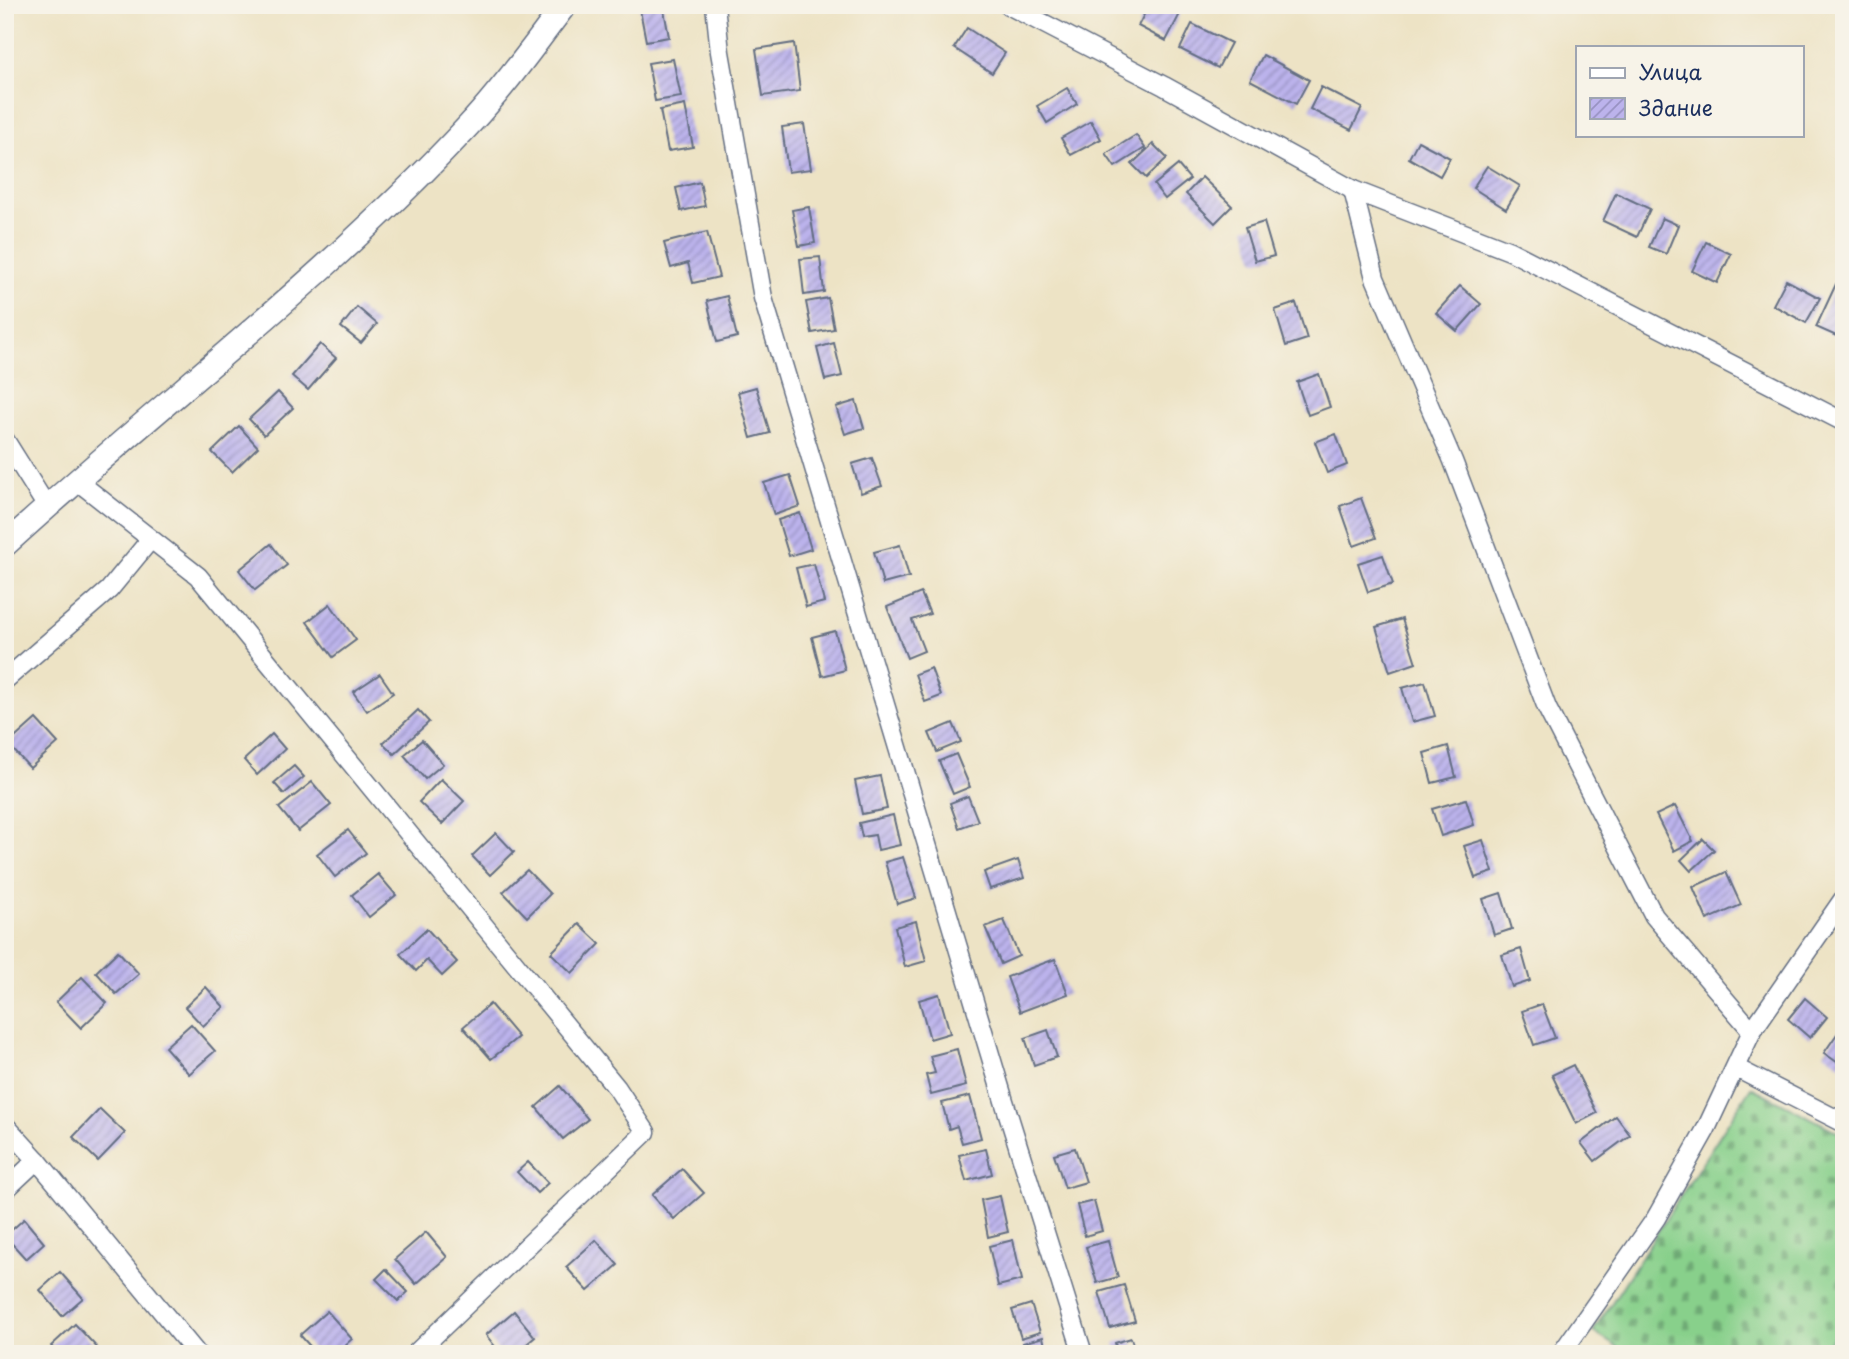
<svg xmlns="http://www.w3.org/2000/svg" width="1849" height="1359" font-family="'Playpen Sans',sans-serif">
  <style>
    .cemetery { fill: url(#cemetery-stones); stroke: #528074; stroke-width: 2 }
    .building { fill: url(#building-hatch) }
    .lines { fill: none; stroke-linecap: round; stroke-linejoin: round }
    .minor-casing { stroke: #646e82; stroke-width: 21 }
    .major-casing { stroke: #646e82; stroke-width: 26 }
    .minor { stroke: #fff; stroke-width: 18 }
    .major { stroke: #fff; stroke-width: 23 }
  </style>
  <defs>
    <pattern id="cemetery-stones" width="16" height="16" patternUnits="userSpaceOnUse" patternTransform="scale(1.75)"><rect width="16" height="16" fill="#88d08b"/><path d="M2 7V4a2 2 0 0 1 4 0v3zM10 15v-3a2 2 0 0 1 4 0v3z" fill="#6ea975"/></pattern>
    <pattern id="building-hatch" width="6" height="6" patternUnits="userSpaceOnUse" patternTransform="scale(1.75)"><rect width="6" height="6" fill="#bcb3ec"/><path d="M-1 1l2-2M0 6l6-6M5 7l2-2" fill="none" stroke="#9892c2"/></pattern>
  </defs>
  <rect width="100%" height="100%" fill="#f7f3e8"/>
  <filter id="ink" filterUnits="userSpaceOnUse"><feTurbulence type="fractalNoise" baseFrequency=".0143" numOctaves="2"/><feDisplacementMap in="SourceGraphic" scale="14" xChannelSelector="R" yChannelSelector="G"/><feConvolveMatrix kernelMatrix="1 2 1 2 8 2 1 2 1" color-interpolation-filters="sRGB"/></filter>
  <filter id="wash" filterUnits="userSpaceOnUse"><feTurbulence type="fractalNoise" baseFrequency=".00686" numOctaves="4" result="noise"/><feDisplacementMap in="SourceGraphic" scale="28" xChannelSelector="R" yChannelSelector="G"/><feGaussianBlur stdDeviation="1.57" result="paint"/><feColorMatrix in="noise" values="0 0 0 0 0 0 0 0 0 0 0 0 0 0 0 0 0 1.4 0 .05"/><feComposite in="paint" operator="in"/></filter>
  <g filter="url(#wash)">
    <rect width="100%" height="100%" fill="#ede3c5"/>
    <polygon class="cemetery" points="1751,1087 1844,1135 1844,1325 1819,1354 1628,1354 1593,1332"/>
    <g id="blocks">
      <g class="building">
        <polygon points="639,5 663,5 669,37 646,41"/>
        <polygon points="1149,5 1172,5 1182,10 1166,41 1138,26"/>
        <polygon points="1192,24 1231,43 1218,68 1180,49"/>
        <polygon points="967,28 1005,53 992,73 954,48"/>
        <polygon points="794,43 800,91 763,96 756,49"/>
        <polygon points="1263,55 1309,80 1296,104 1250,80"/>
        <polygon points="673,59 681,97 655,101 648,63"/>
        <polygon points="1321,87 1362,108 1351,130 1310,109"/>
        <polygon points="1067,88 1077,104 1047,123 1037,106"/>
        <polygon points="685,105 693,147 668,151 660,110"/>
        <polygon points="1091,121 1101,139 1071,155 1061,138"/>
        <polygon points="804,124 811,169 788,172 782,127"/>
        <polygon points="1136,135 1145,148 1115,167 1106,154"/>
        <polygon points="1418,141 1450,158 1440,176 1409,158"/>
        <polygon points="1153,144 1167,158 1146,178 1132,164"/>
        <polygon points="1178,165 1190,179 1165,199 1154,185"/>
        <polygon points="1487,166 1520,186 1506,209 1473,188"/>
        <polygon points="1202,177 1232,206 1215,223 1186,194"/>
        <polygon points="700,182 705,206 681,211 676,188"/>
        <polygon points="1616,193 1650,209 1637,237 1603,221"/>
        <polygon points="809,207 815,243 799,246 792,210"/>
        <polygon points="1662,218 1678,225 1666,254 1649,247"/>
        <polygon points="1264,222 1274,256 1255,261 1245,228"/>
        <polygon points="707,232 719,277 693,283 688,263 671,268 664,243"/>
        <polygon points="1706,242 1731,254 1717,283 1692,271"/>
        <polygon points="820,257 824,292 804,295 800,259"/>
        <polygon points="1786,280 1820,298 1806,323 1773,305"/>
        <polygon points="1836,284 1844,288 1843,339 1816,327"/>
        <polygon points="1460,286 1481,304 1457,331 1436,313"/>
        <polygon points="727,296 737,337 717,342 707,301"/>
        <polygon points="828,298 834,329 812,333 806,302"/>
        <polygon points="1296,303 1307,339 1286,346 1275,310"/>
        <polygon points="357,307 377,324 361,343 341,327"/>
        <polygon points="834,343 842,376 825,380 817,348"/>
        <polygon points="320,344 336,358 308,390 292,376"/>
        <polygon points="1319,374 1330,407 1308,415 1297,382"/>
        <polygon points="756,387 770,433 751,438 738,392"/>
        <polygon points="278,392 293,408 264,435 249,419"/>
        <polygon points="856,401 864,428 845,434 836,407"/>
        <polygon points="239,426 258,447 232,472 212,452"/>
        <polygon points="1336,434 1347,465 1327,473 1315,442"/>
        <polygon points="872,458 882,486 861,493 852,464"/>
        <polygon points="790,475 800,506 774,515 764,483"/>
        <polygon points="1361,498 1376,538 1354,546 1340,506"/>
        <polygon points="800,513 811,549 789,556 778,520"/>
        <polygon points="271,544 287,565 255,590 239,570"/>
        <polygon points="900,545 909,577 883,584 874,552"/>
        <polygon points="1383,555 1393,584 1368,592 1358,563"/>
        <polygon points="814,564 824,602 806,607 796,568"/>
        <polygon points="921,593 930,614 912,620 924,651 907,658 887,607"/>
        <polygon points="330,604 356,640 333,657 307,622"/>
        <polygon points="1402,619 1416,663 1390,672 1376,627"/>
        <polygon points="835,631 845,670 822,676 812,637"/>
        <polygon points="931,668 941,696 925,702 915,674"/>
        <polygon points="380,674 393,693 367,711 353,692"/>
        <polygon points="1425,682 1435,716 1412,722 1402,688"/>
        <polygon points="418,710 429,722 394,754 383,743"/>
        <polygon points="36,719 58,743 30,768 8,744"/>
        <polygon points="953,723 961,742 937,752 929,733"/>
        <polygon points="272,734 285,749 257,775 244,760"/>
        <polygon points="422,740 443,764 425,779 404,755"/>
        <polygon points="1448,746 1456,777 1432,783 1424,753"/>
        <polygon points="956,754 970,787 953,794 939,761"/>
        <polygon points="294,766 304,777 284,794 274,783"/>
        <polygon points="880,776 887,809 862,814 855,781"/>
        <polygon points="441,779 464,801 442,824 419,802"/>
        <polygon points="312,782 331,805 298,831 279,808"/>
        <polygon points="968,796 978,821 959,828 950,803"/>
        <polygon points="1466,799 1474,825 1441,836 1432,809"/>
        <polygon points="1675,806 1693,841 1674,851 1656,815"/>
        <polygon points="893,815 900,845 878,850 875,835 862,837 859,823"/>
        <polygon points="348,830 366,853 335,877 317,854"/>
        <polygon points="496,833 514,852 490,875 472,856"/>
        <polygon points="1703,839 1714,850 1691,871 1681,860"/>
        <polygon points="1483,840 1493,872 1475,878 1464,846"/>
        <polygon points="903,857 916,898 897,904 885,862"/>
        <polygon points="1018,860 1024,878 990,889 984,872"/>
        <polygon points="527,870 550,894 527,917 503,892"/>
        <polygon points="1726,872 1741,905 1707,920 1693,887"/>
        <polygon points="378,874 396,895 369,917 352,895"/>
        <polygon points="1501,893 1512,929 1494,935 1483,899"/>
        <polygon points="1004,920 1019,956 1001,964 985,927"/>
        <polygon points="916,921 926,961 905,967 895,927"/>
        <polygon points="579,924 600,944 572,973 551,953"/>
        <polygon points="427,929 457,962 442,976 427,960 416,971 400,954"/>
        <polygon points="1521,949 1530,981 1512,987 1502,955"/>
        <polygon points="118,951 139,974 116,994 96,972"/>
        <polygon points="1055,959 1068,994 1020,1012 1007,977"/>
        <polygon points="82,977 107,1003 81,1028 56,1002"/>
        <polygon points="206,987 224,1007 203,1026 185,1007"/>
        <polygon points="939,994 950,1033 930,1039 919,1000"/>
        <polygon points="1805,998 1827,1017 1810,1038 1788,1019"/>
        <polygon points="490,1004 518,1037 491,1059 463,1027"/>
        <polygon points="1542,1004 1555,1038 1534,1045 1522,1011"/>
        <polygon points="191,1024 215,1051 189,1074 165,1047"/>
        <polygon points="1048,1030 1057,1057 1034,1065 1025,1038"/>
        <polygon points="1839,1031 1844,1034 1844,1067 1824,1053"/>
        <polygon points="957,1049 966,1086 931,1095 926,1075 935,1073 930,1056"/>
        <polygon points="1573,1065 1597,1113 1576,1124 1552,1075"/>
        <polygon points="560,1086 588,1119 563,1139 536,1107"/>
        <polygon points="970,1096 981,1138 962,1143 957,1126 949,1129 942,1103"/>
        <polygon points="100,1109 125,1133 98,1161 73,1137"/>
        <polygon points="1616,1116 1630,1135 1595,1161 1581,1143"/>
        <polygon points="1075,1148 1086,1182 1065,1188 1054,1154"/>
        <polygon points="986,1149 992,1174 966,1181 959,1155"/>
        <polygon points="528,1162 548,1183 537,1193 517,1172"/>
        <polygon points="682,1169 704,1193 674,1219 652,1195"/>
        <polygon points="1000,1196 1008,1232 988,1237 981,1200"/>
        <polygon points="1094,1201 1102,1231 1085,1236 1077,1205"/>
        <polygon points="24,1219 44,1243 26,1259 5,1236"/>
        <polygon points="426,1232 447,1257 416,1284 395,1259"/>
        <polygon points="596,1240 618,1265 588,1291 566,1267"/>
        <polygon points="1013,1240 1022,1280 998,1286 989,1246"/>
        <polygon points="1108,1241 1118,1277 1097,1283 1086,1247"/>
        <polygon points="386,1269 408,1292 398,1301 376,1279"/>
        <polygon points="60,1272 83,1298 62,1316 40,1290"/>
        <polygon points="1124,1285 1135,1321 1110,1328 1099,1292"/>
        <polygon points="1031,1304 1040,1332 1021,1338 1012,1310"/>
        <polygon points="327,1311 352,1339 335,1354 317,1354 300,1335"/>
        <polygon points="514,1311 535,1337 515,1354 501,1354 486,1335"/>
        <polygon points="75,1324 103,1354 58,1354 51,1346"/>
        <polygon points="1043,1337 1047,1354 1026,1354 1023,1343"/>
        <polygon points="1131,1338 1136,1354 1118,1354 1115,1343"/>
      </g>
    </g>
  </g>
  <g filter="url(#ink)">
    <use href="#blocks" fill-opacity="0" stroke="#646e82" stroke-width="2"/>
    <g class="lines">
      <defs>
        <g id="minor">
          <polyline points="715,5 720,52 763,298 1004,1101 1083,1354"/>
          <polyline points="1008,5 1164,86 1353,190 1510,251 1844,422"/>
          <polyline points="1353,190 1375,278 1453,461 1547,708 1654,916 1752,1031"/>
          <polyline points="5,440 47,507"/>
          <polyline points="76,480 198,576 617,1088 646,1132 415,1354"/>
          <polyline points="5,680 109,590 150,540"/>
          <polyline points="1736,1068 1844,1123"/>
          <polyline points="5,1125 37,1160 197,1354"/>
          <polyline points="5,1190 37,1160"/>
          <polyline points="1561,1354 1656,1218 1706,1129 1752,1031 1844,898"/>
        </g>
        <path id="major" d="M5,545C159,404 327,278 469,125C504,88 534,45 565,5"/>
      </defs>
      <use href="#minor" class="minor-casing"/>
      <use href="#major" class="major-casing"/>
      <use href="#minor" class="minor"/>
      <use href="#major" class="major"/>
    </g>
  </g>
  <rect width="1849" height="1359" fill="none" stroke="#f7f3e8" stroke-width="28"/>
  <rect x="1576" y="46" width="228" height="91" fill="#f7f3e8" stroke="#9fa5b1" stroke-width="2"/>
  <rect x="1590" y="68" width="35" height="10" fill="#ffffff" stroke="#9fa5b1" stroke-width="2"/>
  <text x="1639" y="80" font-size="21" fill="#1b2f5e">Улица</text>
  <rect x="1590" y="98" width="35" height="21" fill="url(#building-hatch)" stroke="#9fa5b1" stroke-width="2"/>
  <text x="1639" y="116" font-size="21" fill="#1b2f5e">Здание</text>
</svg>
